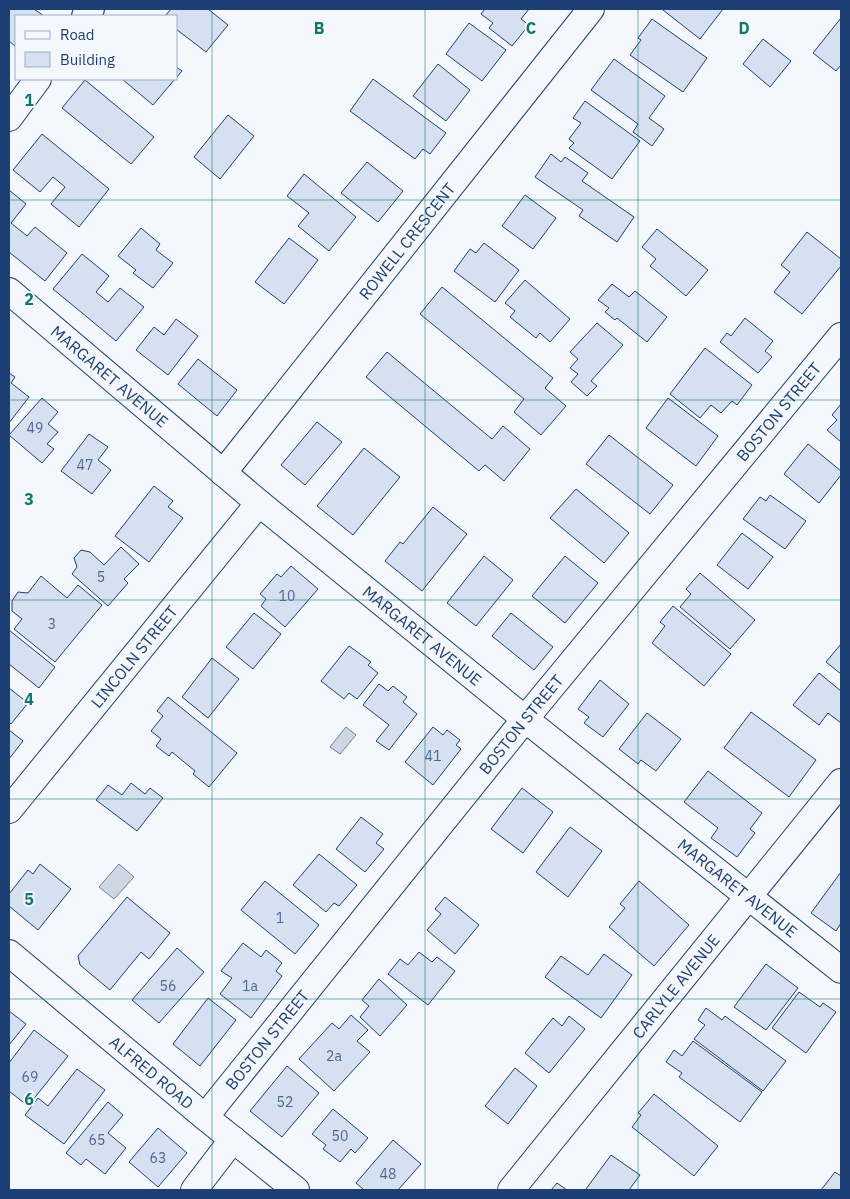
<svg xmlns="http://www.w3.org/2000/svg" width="850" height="1199" font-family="'IBM Plex Sans',sans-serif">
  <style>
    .water { fill: #cfd7e4; stroke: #687fa3 }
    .building { fill: #d5e0f0; stroke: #1d3f73 }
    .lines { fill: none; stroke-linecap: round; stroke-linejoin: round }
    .minor-casing { stroke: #1d3f73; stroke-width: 28 }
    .minor { stroke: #f4f7fb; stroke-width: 26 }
    .grid { fill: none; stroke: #0f766e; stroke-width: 1; stroke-opacity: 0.55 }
    .labels { text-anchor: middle; stroke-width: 4; stroke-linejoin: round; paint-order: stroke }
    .number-label { font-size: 14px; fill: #4b6792 }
    .street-label { font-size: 16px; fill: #1d3f73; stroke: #f4f7fb }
    .grid-label { font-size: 16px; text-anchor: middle; font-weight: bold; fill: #0f766e; stroke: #f4f7fb; stroke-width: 4; stroke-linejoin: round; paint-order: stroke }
  </style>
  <rect width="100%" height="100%" fill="#f4f7fb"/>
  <g class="water">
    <polygon points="346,727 356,735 340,754 330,747"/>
    <polygon points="119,864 134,877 114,899 99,887"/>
  </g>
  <g class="building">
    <polygon points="9,9 34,9 44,16 16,16 16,47 9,41"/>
    <polygon points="171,9 208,9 228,25 206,52 176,29 176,16 165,16"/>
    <polygon points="485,9 529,9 521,19 529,25 512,46 489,28 493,23 481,14"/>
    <polygon points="664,9 723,9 700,39 663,10"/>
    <polygon points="841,18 841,65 836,71 813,53"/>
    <polygon points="652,19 707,58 683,92 630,55 641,40 638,38"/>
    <polygon points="469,23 506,50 482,81 446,54"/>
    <polygon points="763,39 791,61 770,87 743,64"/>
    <polygon points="614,59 665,96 649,118 664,129 652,146 633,132 638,124 591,90"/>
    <polygon points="438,64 470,90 446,121 413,96"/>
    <polygon points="176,67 182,71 176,78"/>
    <polygon points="122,79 175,79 153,105"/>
    <polygon points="373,79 446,133 430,154 423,149 415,159 350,111"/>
    <polygon points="85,80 154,137 131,164 62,108"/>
    <polygon points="585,101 640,141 612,179 569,148 574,143 569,139 581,123 573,118"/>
    <polygon points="228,115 254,136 220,179 194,157"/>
    <polygon points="42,134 109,189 79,227 51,204 65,187 53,177 40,192 13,170"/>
    <polygon points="551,154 561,162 565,157 588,173 582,181 634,217 617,242 579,216 583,210 535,177"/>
    <polygon points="367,162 403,191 378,222 341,193"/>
    <polygon points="304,174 356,217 329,251 298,226 309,213 287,196"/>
    <polygon points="9,190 26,204 11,223 27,236 35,227 67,253 45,281 9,252"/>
    <polygon points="525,195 556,218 533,249 502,226"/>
    <polygon points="141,228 160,244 156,250 173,263 153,288 133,273 136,270 118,256"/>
    <polygon points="657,229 708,270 686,296 650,266 656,259 642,247"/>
    <polygon points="807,232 841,259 841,266 802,314 774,292 790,272 781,265"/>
    <polygon points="289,238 318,260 284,304 255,282"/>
    <polygon points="484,243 519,270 495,302 454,271 470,249 476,253"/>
    <polygon points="82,254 109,276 96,292 108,302 120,288 144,307 116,341 53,289"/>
    <polygon points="525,280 570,319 550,342 540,333 536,338 510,317 515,311 505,303"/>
    <polygon points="612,284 629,297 635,291 667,317 647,342 617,318 615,320 605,312 609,308 598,300"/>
    <polygon points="442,287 553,378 545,388 566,406 541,435 514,412 524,399 420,314"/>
    <polygon points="745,318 773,341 765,351 772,357 758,373 720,342 727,333 731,336"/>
    <polygon points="176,319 198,336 168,375 136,350 154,327 164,335"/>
    <polygon points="597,323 623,345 591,381 597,386 587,396 571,382 578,374 570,368 578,359 570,352"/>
    <polygon points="705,348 752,385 737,405 732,401 721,413 711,405 700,418 670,394"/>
    <polygon points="387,352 492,439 503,426 530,449 504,481 485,465 479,471 366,377"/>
    <polygon points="198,359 237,390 217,416 178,384"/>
    <polygon points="9,373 15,377 11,383 29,397 9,423"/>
    <polygon points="42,398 58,412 48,424 58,432 47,444 54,449 42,463 9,435"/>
    <polygon points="668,398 718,436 696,466 646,428"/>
    <polygon points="841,404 841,442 827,430 837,420 832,415"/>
    <polygon points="317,422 342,442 305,485 281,465"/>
    <polygon points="89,434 108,447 98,460 111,470 92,494 61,471"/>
    <polygon points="609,435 673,485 650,514 586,464"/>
    <polygon points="808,444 841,471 841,475 819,503 784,474"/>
    <polygon points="364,448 400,477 353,535 317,506"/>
    <polygon points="154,486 173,501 168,507 183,518 149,562 115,536"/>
    <polygon points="576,489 629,533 604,563 550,518"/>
    <polygon points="770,495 806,521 785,549 743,519 760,497 766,501"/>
    <polygon points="433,507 467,534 422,591 385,561 400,542 403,544"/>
    <polygon points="742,533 773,557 748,589 717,565"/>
    <polygon points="121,547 139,564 124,579 128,583 108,606 72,574 77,567 74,558 81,550 90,552 104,565"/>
    <polygon points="484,556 513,580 476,626 447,603"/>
    <polygon points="565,556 598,583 565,623 532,596"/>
    <polygon points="291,566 318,589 285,627 261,606 266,599 260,594 277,574 281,577"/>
    <polygon points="700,573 755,620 730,649 680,607 691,594 686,589"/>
    <polygon points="41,576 67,598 78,585 102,605 55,662 14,629 22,619 12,611 12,601 18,592 28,593"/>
    <polygon points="673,606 731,654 704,686 652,643 665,626 660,622"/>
    <polygon points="254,613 281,634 253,669 226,647"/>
    <polygon points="511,613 553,647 534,670 492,636"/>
    <polygon points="9,630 55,667 39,688 9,664"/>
    <polygon points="841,644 841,674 826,662"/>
    <polygon points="349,646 371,662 368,665 378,673 357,699 349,693 344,699 321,681"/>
    <polygon points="212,658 239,679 208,718 182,697"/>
    <polygon points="819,673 841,691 841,723 828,713 819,725 793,705"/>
    <polygon points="600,680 629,704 603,737 584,723 589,717 578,709"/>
    <polygon points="379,684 388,691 393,686 407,697 403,702 417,714 389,750 376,741 389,725 363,705"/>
    <polygon points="9,688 28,703 11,724 9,722"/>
    <polygon points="168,697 237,753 209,787 193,774 195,771 172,752 169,756 156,746 161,739 151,731 163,716 157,711"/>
    <polygon points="751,712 816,760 789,797 724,748"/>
    <polygon points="647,713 681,739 656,771 641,760 638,764 619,749"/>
    <polygon points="433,727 443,735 447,730 460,740 456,745 461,749 433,785 405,762"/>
    <polygon points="9,730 23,741 9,759"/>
    <polygon points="708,771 762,813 750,829 755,833 737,857 711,838 718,828 684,802"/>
    <polygon points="131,783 145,794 150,788 163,798 137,831 96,800 108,785 122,795"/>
    <polygon points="522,788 553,812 523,853 491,829"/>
    <polygon points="361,817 383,834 376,843 384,849 365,872 336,849"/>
    <polygon points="570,827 602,851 568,897 536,872"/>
    <polygon points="319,854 357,885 339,906 334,903 326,912 293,885"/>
    <polygon points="40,864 71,889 38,930 9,906 9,894 28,870 33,874"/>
    <polygon points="841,872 841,923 836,931 811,913"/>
    <polygon points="265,881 319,925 295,954 241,910"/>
    <polygon points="639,881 689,925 654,966 609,927 625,908 620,904"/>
    <polygon points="127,897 170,933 149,959 141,952 110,990 80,965 78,956"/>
    <polygon points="445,897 479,925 455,954 427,930 441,914 435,909"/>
    <polygon points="243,943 261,957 266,950 282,963 276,971 282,976 251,1018 220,994 232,978 221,971"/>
    <polygon points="177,948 204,972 159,1023 132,1000"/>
    <polygon points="419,952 432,962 437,957 455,971 428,1005 388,974 400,959 408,965"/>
    <polygon points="604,954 632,975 601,1018 545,977 561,956 588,975"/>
    <polygon points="766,964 798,988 766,1030 734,1007"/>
    <polygon points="379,979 407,1005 380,1036 360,1017 369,1006 362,1000"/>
    <polygon points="799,992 820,1007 823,1003 836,1012 806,1053 772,1028"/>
    <polygon points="208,998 236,1020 200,1066 173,1044"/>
    <polygon points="706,1008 722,1020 725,1016 786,1061 763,1091 694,1039 705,1025 698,1020"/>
    <polygon points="9,1011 26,1024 9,1045"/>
    <polygon points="351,1015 368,1030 357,1041 370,1052 334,1091 299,1059 332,1023 339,1029"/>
    <polygon points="569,1016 585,1029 549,1073 525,1053 553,1018 562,1026"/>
    <polygon points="34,1030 68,1056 28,1106 9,1091 9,1063"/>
    <polygon points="693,1041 762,1092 740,1122 679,1077 682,1073 666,1062 674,1050 682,1056"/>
    <polygon points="287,1066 319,1093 282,1137 250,1111"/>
    <polygon points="515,1068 537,1086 508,1124 485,1106"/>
    <polygon points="77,1069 105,1090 64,1144 25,1115 38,1098 48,1106"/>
    <polygon points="654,1094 718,1146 694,1176 632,1127 641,1115 638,1113"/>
    <polygon points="108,1102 123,1115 108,1133 126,1148 105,1174 86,1159 81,1165 66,1153"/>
    <polygon points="333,1109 368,1138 355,1153 351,1149 340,1162 323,1149 326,1145 312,1134"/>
    <polygon points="158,1128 187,1153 158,1187 129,1162"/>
    <polygon points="393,1140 421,1164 398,1190 364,1190 356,1183"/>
    <polygon points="611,1155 640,1175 629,1190 588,1190 586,1189"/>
    <polygon points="835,1172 841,1176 841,1190 821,1190"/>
    <polygon points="557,1183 567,1190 551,1190"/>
  </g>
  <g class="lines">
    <defs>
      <g id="minor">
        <polyline points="85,16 91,9"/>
        <polyline points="9,118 38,79"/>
        <path id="s1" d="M9,291L259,503L525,719L841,970"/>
        <path id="s2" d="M223,473L591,9"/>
        <path id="s3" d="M9,810L259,503"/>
        <path id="s4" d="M9,953L205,1117L296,1190"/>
        <path id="s5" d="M205,1117L525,719L841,336"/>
        <polyline points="194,1190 233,1139"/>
        <path id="s6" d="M511,1190L841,782"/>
      </g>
    </defs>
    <use href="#minor" class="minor-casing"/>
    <use href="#minor" class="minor"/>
  </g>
  <path class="grid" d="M212,9V1190M425,9V1190M638,9V1190M9,200H841M9,400H841M9,600H841M9,799H841M9,999H841"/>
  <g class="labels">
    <g class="number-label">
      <text x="35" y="433">49</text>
      <text x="85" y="470">47</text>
      <text x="101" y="582">5</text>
      <text x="287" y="601">10</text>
      <text x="52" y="629">3</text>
      <text x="433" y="761">41</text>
      <text x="280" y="923">1</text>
      <text x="168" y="991">56</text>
      <text x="250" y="991">1a</text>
      <text x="334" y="1061">2a</text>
      <text x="30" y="1082">69</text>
      <text x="285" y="1107">52</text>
      <text x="340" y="1141">50</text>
      <text x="97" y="1145">65</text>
      <text x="158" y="1163">63</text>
      <text x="388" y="1179">48</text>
    </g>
    <g class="street-label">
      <text dy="6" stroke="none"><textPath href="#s2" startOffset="296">ROWELL CRESCENT</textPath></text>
      <text dy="6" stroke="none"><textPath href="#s1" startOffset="132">MARGARET AVENUE</textPath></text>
      <text dy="6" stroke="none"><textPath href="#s5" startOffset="909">BOSTON STREET</textPath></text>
      <text dy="6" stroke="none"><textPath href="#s1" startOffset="538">MARGARET AVENUE</textPath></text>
      <text dy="6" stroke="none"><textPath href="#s3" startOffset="198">LINCOLN STREET</textPath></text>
      <text dy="6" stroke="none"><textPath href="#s5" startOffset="504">BOSTON STREET</textPath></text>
      <text dy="6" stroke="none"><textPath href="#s1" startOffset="942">MARGARET AVENUE</textPath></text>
      <text dy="6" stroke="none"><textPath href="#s6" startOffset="262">CARLYLE AVENUE</textPath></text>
      <text dy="6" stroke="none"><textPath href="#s5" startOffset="99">BOSTON STREET</textPath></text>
      <text dy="6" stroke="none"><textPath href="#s4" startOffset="186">ALFRED ROAD</textPath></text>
    </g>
  </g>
  <g class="grid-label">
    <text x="319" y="34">B</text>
    <text x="531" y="34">C</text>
    <text x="744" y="34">D</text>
    <text x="29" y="106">1</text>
    <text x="29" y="305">2</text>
    <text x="29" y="505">3</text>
    <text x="29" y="705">4</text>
    <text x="29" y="905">5</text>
    <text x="29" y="1105">6</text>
  </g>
  <rect width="850" height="1199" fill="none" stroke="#1d3f73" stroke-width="20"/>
  <rect x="15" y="15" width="162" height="65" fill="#f4f7fb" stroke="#9eadc5"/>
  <rect x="25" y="31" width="25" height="8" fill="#f4f7fb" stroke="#9eadc5"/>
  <text x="60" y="40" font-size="15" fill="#1d3f73">Road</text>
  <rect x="25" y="52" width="25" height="15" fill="#d5e0f0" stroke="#9eadc5"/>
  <text x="60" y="65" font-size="15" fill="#1d3f73">Building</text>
</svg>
